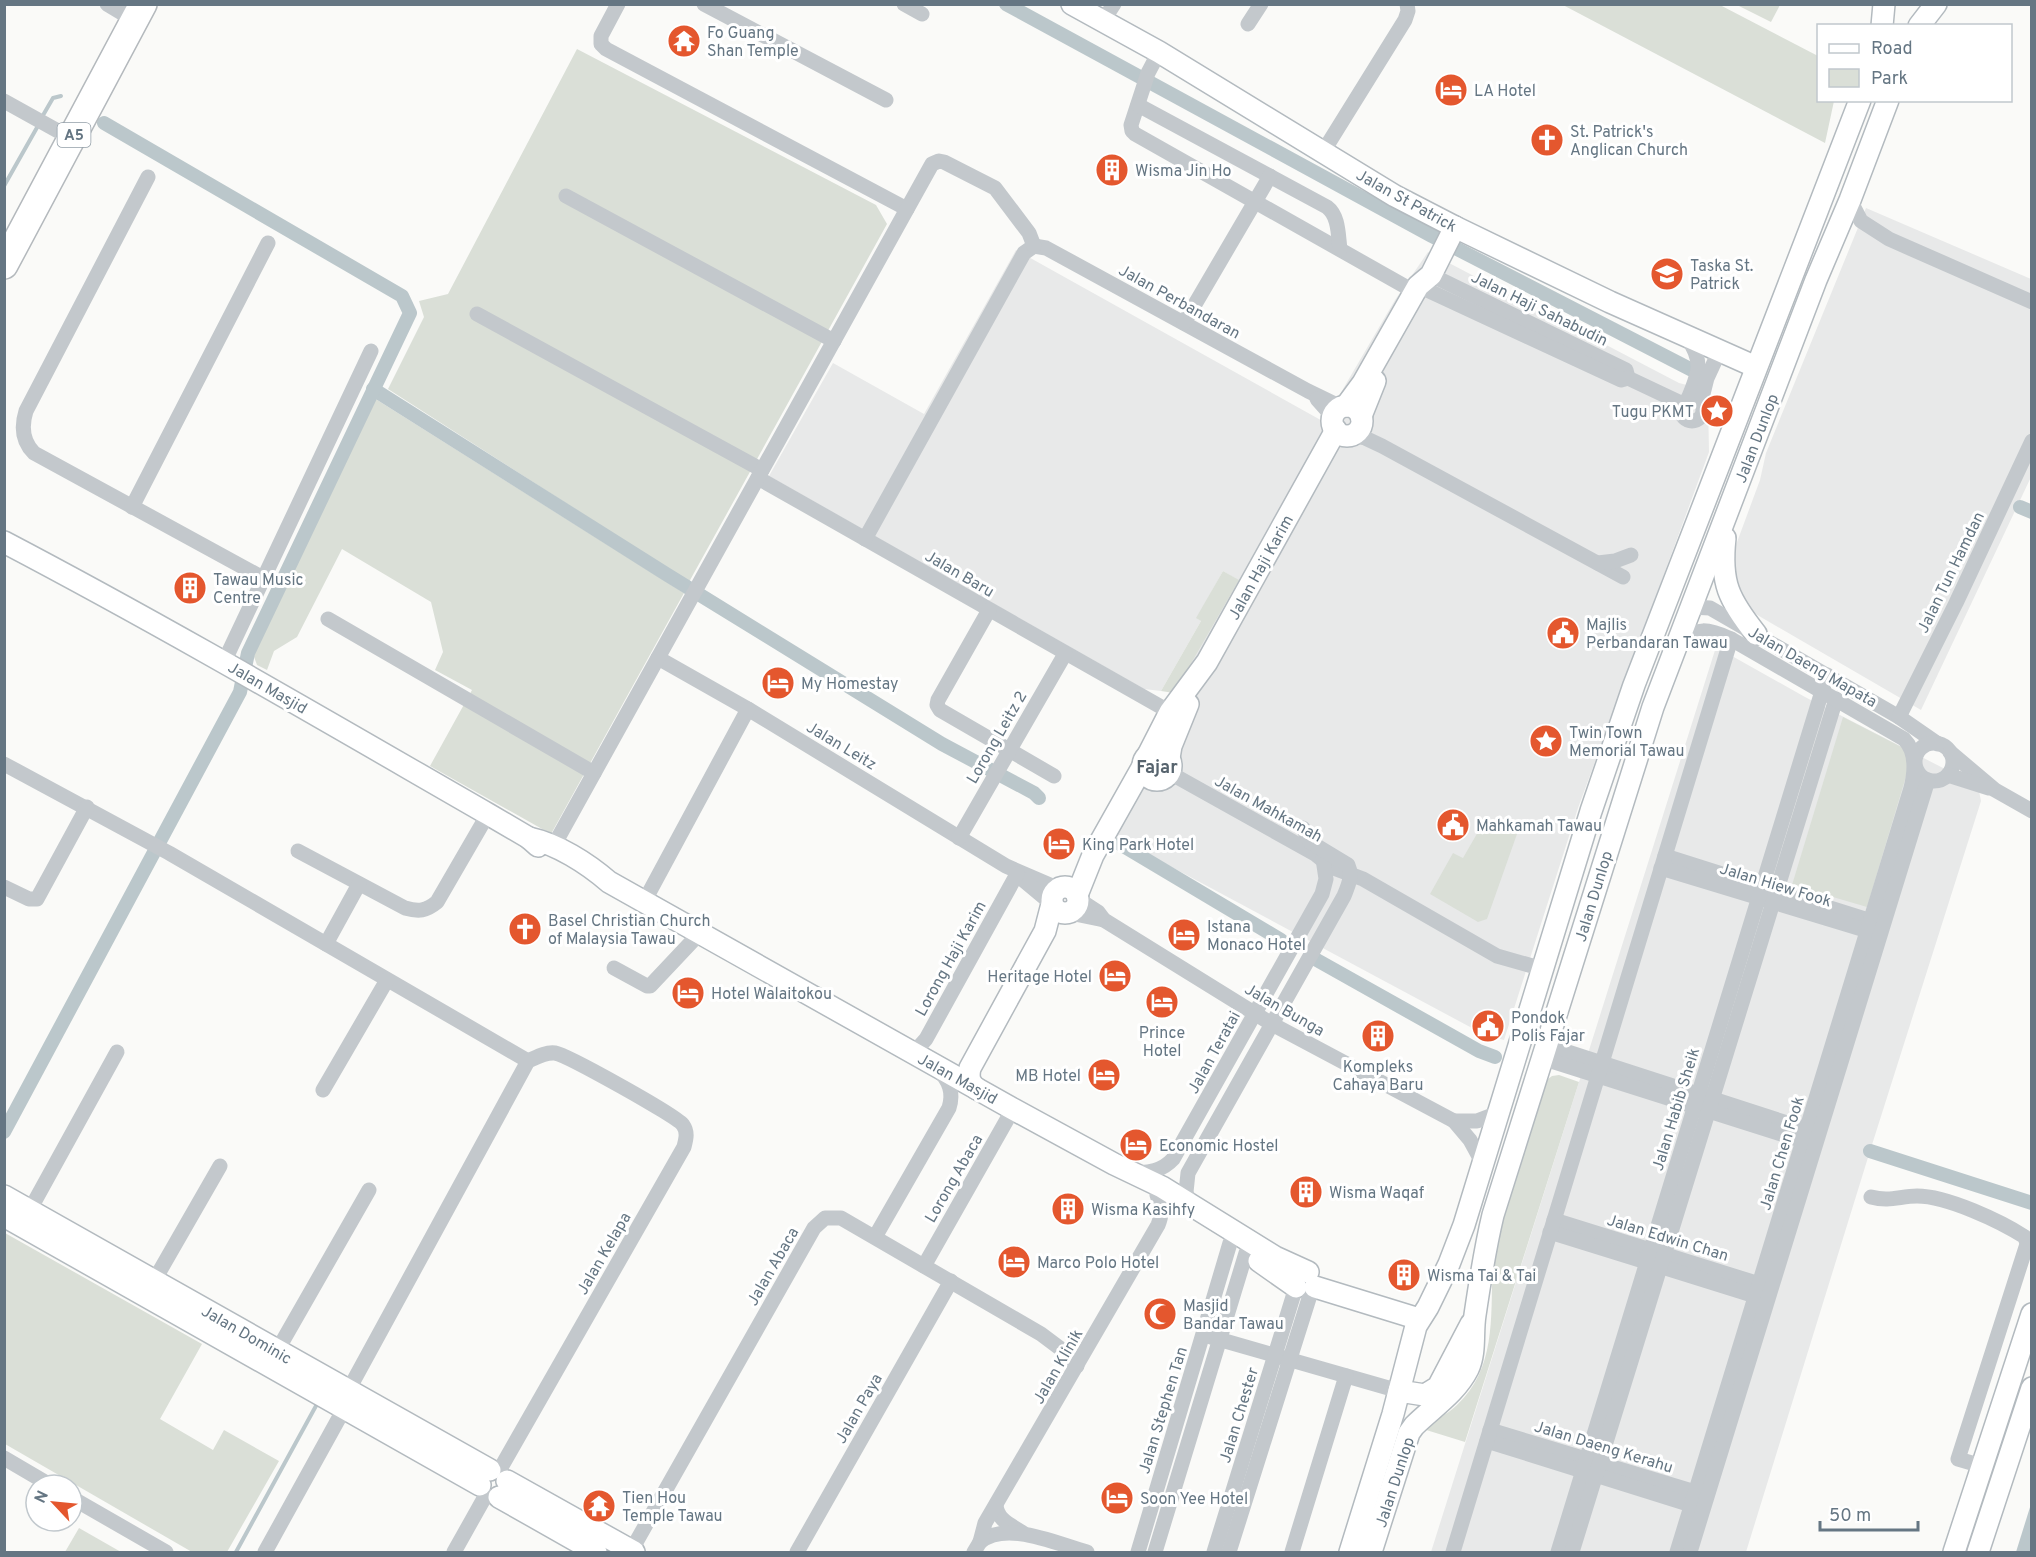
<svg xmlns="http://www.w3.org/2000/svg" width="2036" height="1557" font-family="Overpass,sans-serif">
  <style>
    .built { fill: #e8e9e9 }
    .green { fill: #dadfd7 }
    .water { fill: #bbc7cb }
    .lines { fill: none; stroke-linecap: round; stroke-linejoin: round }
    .stream { stroke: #bbc7cb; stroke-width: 4 }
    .canal { stroke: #bbc7cb; stroke-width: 14 }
    .secondary-casing { stroke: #b3babf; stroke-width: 24 }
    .highway-casing { stroke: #b4b9bd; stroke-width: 30 }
    .street { stroke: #c3c8cc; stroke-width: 15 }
    .secondary { stroke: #fff; stroke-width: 21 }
    .highway { stroke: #fff; stroke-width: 27 }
    .labels { text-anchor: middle; stroke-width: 6; stroke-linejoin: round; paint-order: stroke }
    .shield { fill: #fff; stroke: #939fa8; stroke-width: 1.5 }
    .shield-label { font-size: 15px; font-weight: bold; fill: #657683 }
    .poi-label { font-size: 16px; fill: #657683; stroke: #fff; text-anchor: start }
    .street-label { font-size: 16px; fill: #657683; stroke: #fff }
    .neighbourhood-label { font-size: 18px; font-weight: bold; fill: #57646e; stroke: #fff }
  </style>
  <rect width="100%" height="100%" fill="#fafaf8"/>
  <g class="built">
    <polygon points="1866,208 2031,279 2031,477 1921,710 1759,616 1750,610 1734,583 1733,553 1760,480 1766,453"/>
    <polygon points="1016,250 1326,423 1343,389 1395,300 1428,252 1679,383 1710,391 1708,401 1709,452 1578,808 1504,1040 1485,1035 1097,827 1238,580 1223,571 1197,618 1201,621 1161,691 1144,689 769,476 833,363 924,414"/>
    <polygon points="1716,647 1805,697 1978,786 1981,801 1870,1151 1746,1552 1431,1552"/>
  </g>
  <g class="green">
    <polygon points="1563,5 1720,5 1818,56 1818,100 1834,101 1825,143"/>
    <polygon points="1737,5 1780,5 1771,22"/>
    <polygon points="577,49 876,205 887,224 689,582 388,389 424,317 419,301 448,294"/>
    <polygon points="374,398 684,593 551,834 430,766 472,690 435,670 443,652 431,602 342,549 297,637 274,651 267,670 257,665 253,654"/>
    <polygon points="1223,571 1239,580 1174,693 1161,691 1201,621 1196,618"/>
    <polygon points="1843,717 1913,753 1867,907 1792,885"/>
    <polygon points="1486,818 1517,834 1487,919 1478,922 1430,894 1453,853 1463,858"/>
    <path d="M1559,1075L1579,1082L1465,1442L1423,1429C1434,1420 1447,1415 1457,1405C1502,1363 1488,1301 1494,1246L1544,1082L1552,1076Z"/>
    <polygon points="5,1233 202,1344 160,1419 213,1450 224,1430 279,1461 227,1552 192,1552 5,1444"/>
    <polygon points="79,1528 121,1552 65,1552"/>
  </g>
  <polygon class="water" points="2031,1504 2031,1552 2016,1552"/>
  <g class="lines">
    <g class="stream">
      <polyline points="42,117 53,98 61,96"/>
      <polyline points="4,186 39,124"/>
      <polyline points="236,1552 317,1404"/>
    </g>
    <g class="canal">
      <polyline points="1006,4 1432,236 1692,370"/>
      <polyline points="373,389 666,574 942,744 1034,793 1039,798"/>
      <polyline points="2020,507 2032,512"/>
      <polyline points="1120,844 1281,940"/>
      <polyline points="1315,959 1479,1051 1495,1057"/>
      <polyline points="4,1132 240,692 248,653 410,313 402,296 104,123"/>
      <polyline points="1870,1151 2032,1203"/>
    </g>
    <defs>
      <g id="secondary">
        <polyline points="1072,4 1159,52 1395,196 1455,227 1610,302 1756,367"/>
        <polyline points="1882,26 1884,4"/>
        <polyline points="1919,26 1936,4"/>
        <polyline points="1346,406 1363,383 1418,286 1431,275 1455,227"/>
        <circle cx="1347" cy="421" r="15"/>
        <polyline points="1361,416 1375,381"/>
        <path d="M1725,538C1720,583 1729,600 1756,634"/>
        <path d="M4,542C168,628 328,722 488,814L529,838L538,846"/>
        <circle cx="1157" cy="766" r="14"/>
        <polyline points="1148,755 1170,712 1207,662 1336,430"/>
        <polyline points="1169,758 1171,746 1188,704"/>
        <path d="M529,838C557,844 587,863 609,882L1013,1109L1114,1164L1162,1187L1275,1257L1308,1272"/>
        <circle cx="1065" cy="900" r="13"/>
        <polyline points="1077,895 1093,855 1143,766"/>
        <path d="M977,1089C969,1083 968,1077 970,1068L1045,931L1052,904"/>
        <polyline points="4,1196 490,1470"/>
        <polyline points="4,1216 480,1485"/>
        <polyline points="1259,1261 1296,1287"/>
        <polyline points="1315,1287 1419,1319"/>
        <polyline points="1399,1391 1425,1395 1438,1387 1471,1324"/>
        <polyline points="507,1481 634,1552"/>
        <polyline points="499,1497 596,1552"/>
        <polyline points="1350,1552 1393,1414 1416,1326 1428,1307 1449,1264 1464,1225 1591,811 1634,685 1860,100"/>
        <path d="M1371,1552L1409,1433L1414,1426C1432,1408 1456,1393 1468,1369C1476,1352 1472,1333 1475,1315C1480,1281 1485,1248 1493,1215L1653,707L1816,280L1850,200L1888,100"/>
        <polyline points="1954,1552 2032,1314"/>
        <polyline points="1978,1552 2032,1388"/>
      </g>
      <polyline id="highway" points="4,265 143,4"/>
    </defs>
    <use href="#secondary" class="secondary-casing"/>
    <use href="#highway" class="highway-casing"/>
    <g class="street">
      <polyline points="107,4 122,13"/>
      <polyline points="618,4 601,36 601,44 606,49 907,209"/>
      <polyline points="704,4 886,100"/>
      <polyline points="904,4 922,14"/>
      <polyline points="1103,21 1114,4"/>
      <polyline points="1248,24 1261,4"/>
      <polyline points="1159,52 1148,73 1131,125 1132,131 1135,134 1415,292"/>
      <polyline points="4,101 58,131"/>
      <path d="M1138,105L1327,207C1339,216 1338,235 1340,249"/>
      <polyline points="1323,152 1405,20 1408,11 1407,4"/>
      <path d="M148,177L26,411C21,427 22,441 34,453L263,578"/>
      <polyline points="566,196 834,341"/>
      <polyline points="1850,200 1861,221 1889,239 2032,302"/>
      <polyline points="1034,246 1046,248 1308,391 1341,407"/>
      <polyline points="1431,275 1626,370 1628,378"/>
      <polyline points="1427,290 1621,380 1628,378 1683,404"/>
      <polyline points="477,314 762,470"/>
      <polyline points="1184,323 1270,176"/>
      <path d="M1687,337C1704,363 1699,372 1688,399"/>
      <polyline points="1317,399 1333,417"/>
      <circle cx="1692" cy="410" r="11"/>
      <polyline points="1701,402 1707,378 1719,352"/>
      <polyline points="1352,435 1365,438 1382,446 1623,577"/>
      <polyline points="758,478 1170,712"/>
      <polyline points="132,507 268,243"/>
      <polyline points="865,539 1024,253 1034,246"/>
      <polyline points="1598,563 1615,561 1631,555"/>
      <polyline points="1691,607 1710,608 1899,717 1938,744"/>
      <polyline points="989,610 938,700 937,705 940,710 1054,776"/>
      <polyline points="328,619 594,773"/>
      <polyline points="658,658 748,709 1006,866 1059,889"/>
      <polyline points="224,662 371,351"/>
      <polyline points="1899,717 1956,603 2032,441"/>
      <circle cx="1934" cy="762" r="19"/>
      <polyline points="1950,752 1995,790 2032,811"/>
      <polyline points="4,764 169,853 528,1061"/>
      <polyline points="1170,773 1315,854 1331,867 1363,879 1497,956 1543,969"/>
      <polyline points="1948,775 1989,788"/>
      <polyline points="959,838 1065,654"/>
      <polyline points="553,847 932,164 939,161 944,162 995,188 1029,233 1034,246"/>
      <path d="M298,851L405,908C419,912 426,911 437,902L488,814"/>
      <polyline points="1665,856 1868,920"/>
      <polyline points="1661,868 1875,933"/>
      <polyline points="1022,879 1052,904"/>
      <polyline points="4,887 29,899 37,899 87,807"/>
      <polyline points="1078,899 1098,912 1104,920 1272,1024 1454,1121 1470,1140 1482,1162"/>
      <polyline points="644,902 748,709"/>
      <polyline points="1070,913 1104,920"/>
      <polyline points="326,944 359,884"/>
      <polyline points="614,968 647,986 650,986 699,934"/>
      <polyline points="1546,1045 1815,1132"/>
      <polyline points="907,1050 918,1048 926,1039 1017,874"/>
      <polyline points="1542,1058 1813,1144"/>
      <polyline points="323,1090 387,980"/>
      <polyline points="1454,1121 1477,1121 1498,1113"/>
      <path d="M1134,1172C1148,1174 1163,1170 1173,1159L1322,894L1326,879L1323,859"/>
      <path d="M1871,1197C1890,1202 1900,1196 1917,1196C1947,1196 2000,1221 2025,1237L2027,1244L1958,1459L1982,1466"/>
      <path d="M1190,1205L1186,1192L1188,1173L1344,896C1348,886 1353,876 1348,865L1310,842L1303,828"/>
      <polyline points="26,1217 117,1052"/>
      <polyline points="1554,1220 1769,1287"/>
      <polyline points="1550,1232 1765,1299"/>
      <path d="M875,1237L949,1108C954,1092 949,1081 938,1069"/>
      <polyline points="924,1266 1013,1109"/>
      <polyline points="154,1281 220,1166"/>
      <polyline points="1211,1337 1399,1391"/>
      <polyline points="277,1351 369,1190"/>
      <path d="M348,1391L528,1061C537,1057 545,1052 555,1053C567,1055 677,1116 683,1125C688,1132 686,1139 684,1147L499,1471"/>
      <polyline points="1490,1430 1705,1495"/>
      <polyline points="1487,1441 1701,1508"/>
      <polyline points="4,1458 50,1485"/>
      <polyline points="72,1498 166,1552"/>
      <path d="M996,1505C997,1520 1011,1525 1023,1533"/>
      <path d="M980,1542C1006,1520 1057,1544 1087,1552"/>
      <polyline points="631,1551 814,1228 825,1218 841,1218 1041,1334 1061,1349 1077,1366"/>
      <polyline points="265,1552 344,1409"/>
      <polyline points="454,1552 486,1495"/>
      <polyline points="797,1552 951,1281"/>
      <path d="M974,1552L980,1542L985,1523L1158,1225C1163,1213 1161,1207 1157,1195"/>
      <polyline points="1138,1552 1230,1243"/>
      <polyline points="1155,1552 1246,1253"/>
      <polyline points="1214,1552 1296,1287"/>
      <polyline points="1229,1552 1311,1292"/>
      <polyline points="1292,1552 1346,1376"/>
      <polyline points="1453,1552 1731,639"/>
      <polyline points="1558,1552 1827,675"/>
      <polyline points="1572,1552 1836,699"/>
      <path d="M1677,1552L1911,788C1915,772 1917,752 1904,739L1731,639C1709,629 1696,626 1678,643"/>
      <polyline points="1690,1552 1928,780"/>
    </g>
    <use href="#secondary" class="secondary"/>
    <use href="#highway" class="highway"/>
  </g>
  <defs>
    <symbol id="temple-disc" viewBox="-11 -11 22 22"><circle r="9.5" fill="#e4572e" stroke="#fff"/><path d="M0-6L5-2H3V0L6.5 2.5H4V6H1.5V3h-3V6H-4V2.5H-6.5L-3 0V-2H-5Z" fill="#fff"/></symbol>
    <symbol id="hotel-disc" viewBox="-11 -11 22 22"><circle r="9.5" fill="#e4572e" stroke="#fff"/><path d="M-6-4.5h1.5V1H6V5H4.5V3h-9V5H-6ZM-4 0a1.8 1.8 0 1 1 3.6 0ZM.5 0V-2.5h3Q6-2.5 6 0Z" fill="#fff"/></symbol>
    <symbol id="church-disc" viewBox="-11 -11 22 22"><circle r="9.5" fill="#e4572e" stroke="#fff"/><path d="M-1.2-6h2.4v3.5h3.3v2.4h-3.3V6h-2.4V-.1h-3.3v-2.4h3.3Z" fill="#fff"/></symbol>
    <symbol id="building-disc" viewBox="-11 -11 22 22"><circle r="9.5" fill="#e4572e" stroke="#fff"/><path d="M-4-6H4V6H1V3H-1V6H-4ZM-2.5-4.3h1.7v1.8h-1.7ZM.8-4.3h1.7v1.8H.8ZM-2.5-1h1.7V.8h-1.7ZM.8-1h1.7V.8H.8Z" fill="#fff"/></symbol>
    <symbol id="school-disc" viewBox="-11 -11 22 22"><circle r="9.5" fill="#e4572e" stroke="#fff"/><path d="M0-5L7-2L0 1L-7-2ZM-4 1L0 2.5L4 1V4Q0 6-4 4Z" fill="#fff"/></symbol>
    <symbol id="sight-disc" viewBox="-11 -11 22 22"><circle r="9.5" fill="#e4572e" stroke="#fff"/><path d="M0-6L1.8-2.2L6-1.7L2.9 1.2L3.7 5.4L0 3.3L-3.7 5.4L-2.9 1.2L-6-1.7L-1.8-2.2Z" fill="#fff"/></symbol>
    <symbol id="civic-disc" viewBox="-11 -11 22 22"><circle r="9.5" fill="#e4572e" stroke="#fff"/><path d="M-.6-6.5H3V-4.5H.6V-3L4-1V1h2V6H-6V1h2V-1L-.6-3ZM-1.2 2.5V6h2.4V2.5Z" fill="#fff"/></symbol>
    <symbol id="mosque-disc" viewBox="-11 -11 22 22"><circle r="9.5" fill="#e4572e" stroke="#fff"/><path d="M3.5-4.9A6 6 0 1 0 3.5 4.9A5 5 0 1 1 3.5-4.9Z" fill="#fff"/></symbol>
  </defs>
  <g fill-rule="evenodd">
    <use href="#temple-disc" x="665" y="22" width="38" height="38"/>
    <use href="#hotel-disc" x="1432" y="71" width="38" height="38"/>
    <use href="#church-disc" x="1528" y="121" width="38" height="38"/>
    <use href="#building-disc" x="1093" y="151" width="38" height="38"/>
    <use href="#school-disc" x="1648" y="255" width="38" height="38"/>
    <use href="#sight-disc" x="1698" y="392" width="38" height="38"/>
    <use href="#building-disc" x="171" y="569" width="38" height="38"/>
    <use href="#civic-disc" x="1544" y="614" width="38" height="38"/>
    <use href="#hotel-disc" x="759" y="664" width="38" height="38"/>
    <use href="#sight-disc" x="1527" y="722" width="38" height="38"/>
    <use href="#civic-disc" x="1434" y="806" width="38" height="38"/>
    <use href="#hotel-disc" x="1040" y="825" width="38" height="38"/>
    <use href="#church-disc" x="506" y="910" width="38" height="38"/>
    <use href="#hotel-disc" x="1165" y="916" width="38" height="38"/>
    <use href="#hotel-disc" x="1096" y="957" width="38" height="38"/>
    <use href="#hotel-disc" x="669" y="974" width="38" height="38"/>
    <use href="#hotel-disc" x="1143" y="983" width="38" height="38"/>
    <use href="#civic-disc" x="1469" y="1007" width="38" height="38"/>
    <use href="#building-disc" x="1359" y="1017" width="38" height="38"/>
    <use href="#hotel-disc" x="1085" y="1056" width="38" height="38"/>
    <use href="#hotel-disc" x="1117" y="1126" width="38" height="38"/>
    <use href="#building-disc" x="1287" y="1173" width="38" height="38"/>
    <use href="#building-disc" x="1049" y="1190" width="38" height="38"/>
    <use href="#hotel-disc" x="995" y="1243" width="38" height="38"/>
    <use href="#building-disc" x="1385" y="1256" width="38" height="38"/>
    <use href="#mosque-disc" x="1141" y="1295" width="38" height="38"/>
    <use href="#hotel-disc" x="1098" y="1479" width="38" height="38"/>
    <use href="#temple-disc" x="580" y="1487" width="38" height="38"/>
  </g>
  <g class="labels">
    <rect class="shield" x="57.5" y="123" width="33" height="24" rx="4.5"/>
    <g class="shield-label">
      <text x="74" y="140">A5</text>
    </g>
    <g class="poi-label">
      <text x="707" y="38">Fo Guang<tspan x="707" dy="18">Shan Temple</tspan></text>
      <text x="1474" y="96">LA Hotel</text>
      <text x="1570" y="137">St. Patrick's<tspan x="1570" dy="18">Anglican Church</tspan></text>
      <text x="1135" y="176">Wisma Jin Ho</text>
      <text x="1690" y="271">Taska St.<tspan x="1690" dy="18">Patrick</tspan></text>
      <text x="1694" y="417" text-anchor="end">Tugu PKMT</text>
      <text x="213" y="585">Tawau Music<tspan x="213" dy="18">Centre</tspan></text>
      <text x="1586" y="630">Majlis<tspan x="1586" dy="18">Perbandaran Tawau</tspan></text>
      <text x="801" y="689">My Homestay</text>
      <text x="1569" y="738">Twin Town<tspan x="1569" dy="18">Memorial Tawau</tspan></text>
      <text x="1476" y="831">Mahkamah Tawau</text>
      <text x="1082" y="850">King Park Hotel</text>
      <text x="548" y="926">Basel Christian Church<tspan x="548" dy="18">of Malaysia Tawau</tspan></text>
      <text x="1207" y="932">Istana<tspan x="1207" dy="18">Monaco Hotel</tspan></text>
      <text x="1092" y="982" text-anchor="end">Heritage Hotel</text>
      <text x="711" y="999">Hotel Walaitokou</text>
      <text x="1511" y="1023">Pondok<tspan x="1511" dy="18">Polis Fajar</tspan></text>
      <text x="1162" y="1038" text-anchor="middle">Prince<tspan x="1162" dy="18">Hotel</tspan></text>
      <text x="1378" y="1072" text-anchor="middle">Kompleks<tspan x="1378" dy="18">Cahaya Baru</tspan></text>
      <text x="1081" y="1081" text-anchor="end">MB Hotel</text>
      <text x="1159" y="1151">Economic Hostel</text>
      <text x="1329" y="1198">Wisma Waqaf</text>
      <text x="1091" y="1215">Wisma Kasihfy</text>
      <text x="1037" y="1268">Marco Polo Hotel</text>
      <text x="1427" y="1281">Wisma Tai &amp; Tai</text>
      <text x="1183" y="1311">Masjid<tspan x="1183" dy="18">Bandar Tawau</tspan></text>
      <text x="622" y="1503">Tien Hou<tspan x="622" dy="18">Temple Tawau</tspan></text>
      <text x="1140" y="1504">Soon Yee Hotel</text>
    </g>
    <g class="street-label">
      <text transform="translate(1407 200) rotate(29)" y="6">Jalan St Patrick</text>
      <text transform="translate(1180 301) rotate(29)" y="6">Jalan Perbandaran</text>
      <text transform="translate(1540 308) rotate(26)" y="6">Jalan Haji Sahabudin</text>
      <text transform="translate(1756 438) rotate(-69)" y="6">Jalan Dunlop</text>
      <text transform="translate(1260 567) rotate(-61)" y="6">Jalan Haji Karim</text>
      <text transform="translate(1950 572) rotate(-64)" y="6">Jalan Tun Hamdan</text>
      <text transform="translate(960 573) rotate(30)" y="6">Jalan Baru</text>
      <text transform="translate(1813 666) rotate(30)" y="6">Jalan Daeng Mapata</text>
      <text transform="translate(268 687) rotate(30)" y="6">Jalan Masjid</text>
      <text transform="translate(996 737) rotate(-60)" y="6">Lorong Leitz 2</text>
      <text transform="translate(842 745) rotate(31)" y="6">Jalan Leitz</text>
      <text transform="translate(1269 808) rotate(29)" y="6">Jalan Mahkamah</text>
      <text transform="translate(1776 884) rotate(17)" y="6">Jalan Hiew Fook</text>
      <text transform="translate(1593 896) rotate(-73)" y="6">Jalan Dunlop</text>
      <text transform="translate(950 958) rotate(-61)" y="6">Lorong Haji Karim</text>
      <text transform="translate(1285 1009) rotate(30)" y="6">Jalan Bunga</text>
      <text transform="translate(1213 1052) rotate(-61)" y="6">Jalan Teratai</text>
      <text transform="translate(958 1078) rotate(29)" y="6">Jalan Masjid</text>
      <text transform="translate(1675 1109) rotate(-73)" y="6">Jalan Habib Sheik</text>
      <text transform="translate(1781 1153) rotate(-73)" y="6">Jalan Chen Fook</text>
      <text transform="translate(953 1178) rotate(-60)" y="6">Lorong Abaca</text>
      <text transform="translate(1668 1237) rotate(17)" y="6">Jalan Edwin Chan</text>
      <text transform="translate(603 1253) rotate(-60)" y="6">Jalan Kelapa</text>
      <text transform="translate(772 1266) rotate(-60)" y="6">Jalan Abaca</text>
      <text transform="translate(247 1334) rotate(30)" y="6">Jalan Dominic</text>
      <text transform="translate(1057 1366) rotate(-60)" y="6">Jalan Klinik</text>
      <text transform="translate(858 1408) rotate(-60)" y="6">Jalan Paya</text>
      <text transform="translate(1162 1410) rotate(-73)" y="6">Jalan Stephen Tan</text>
      <text transform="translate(1238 1415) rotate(-73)" y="6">Jalan Chester</text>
      <text transform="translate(1604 1446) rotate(17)" y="6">Jalan Daeng Kerahu</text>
      <text transform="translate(1394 1482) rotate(-72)" y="6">Jalan Dunlop</text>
    </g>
    <g class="neighbourhood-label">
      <text x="1157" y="773">Fajar</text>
    </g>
  </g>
  <rect width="2036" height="1557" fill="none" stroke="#657683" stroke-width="12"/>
  <rect x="1817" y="24" width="195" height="78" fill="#ffffff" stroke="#c1c8cd" stroke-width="1.5"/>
  <rect x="1829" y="44" width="30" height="9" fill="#ffffff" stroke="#c1c8cd" stroke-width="1.5"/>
  <text x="1871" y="54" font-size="18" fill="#657683">Road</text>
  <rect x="1829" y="69" width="30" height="18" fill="#dadfd7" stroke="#c1c8cd" stroke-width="1.5"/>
  <text x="1871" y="84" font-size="18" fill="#657683">Park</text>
  <g transform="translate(54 1503) rotate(296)"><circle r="28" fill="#ffffff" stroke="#c1c8cd" stroke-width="1.5"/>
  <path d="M0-4.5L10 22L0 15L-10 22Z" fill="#e4572e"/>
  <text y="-9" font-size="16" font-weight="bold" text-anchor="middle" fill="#657683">N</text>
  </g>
  <path d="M1820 1521v9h98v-9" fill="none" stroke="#657683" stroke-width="3"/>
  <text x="1829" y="1521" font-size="18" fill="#657683" stroke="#ffffff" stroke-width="4.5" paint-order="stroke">50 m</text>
</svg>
